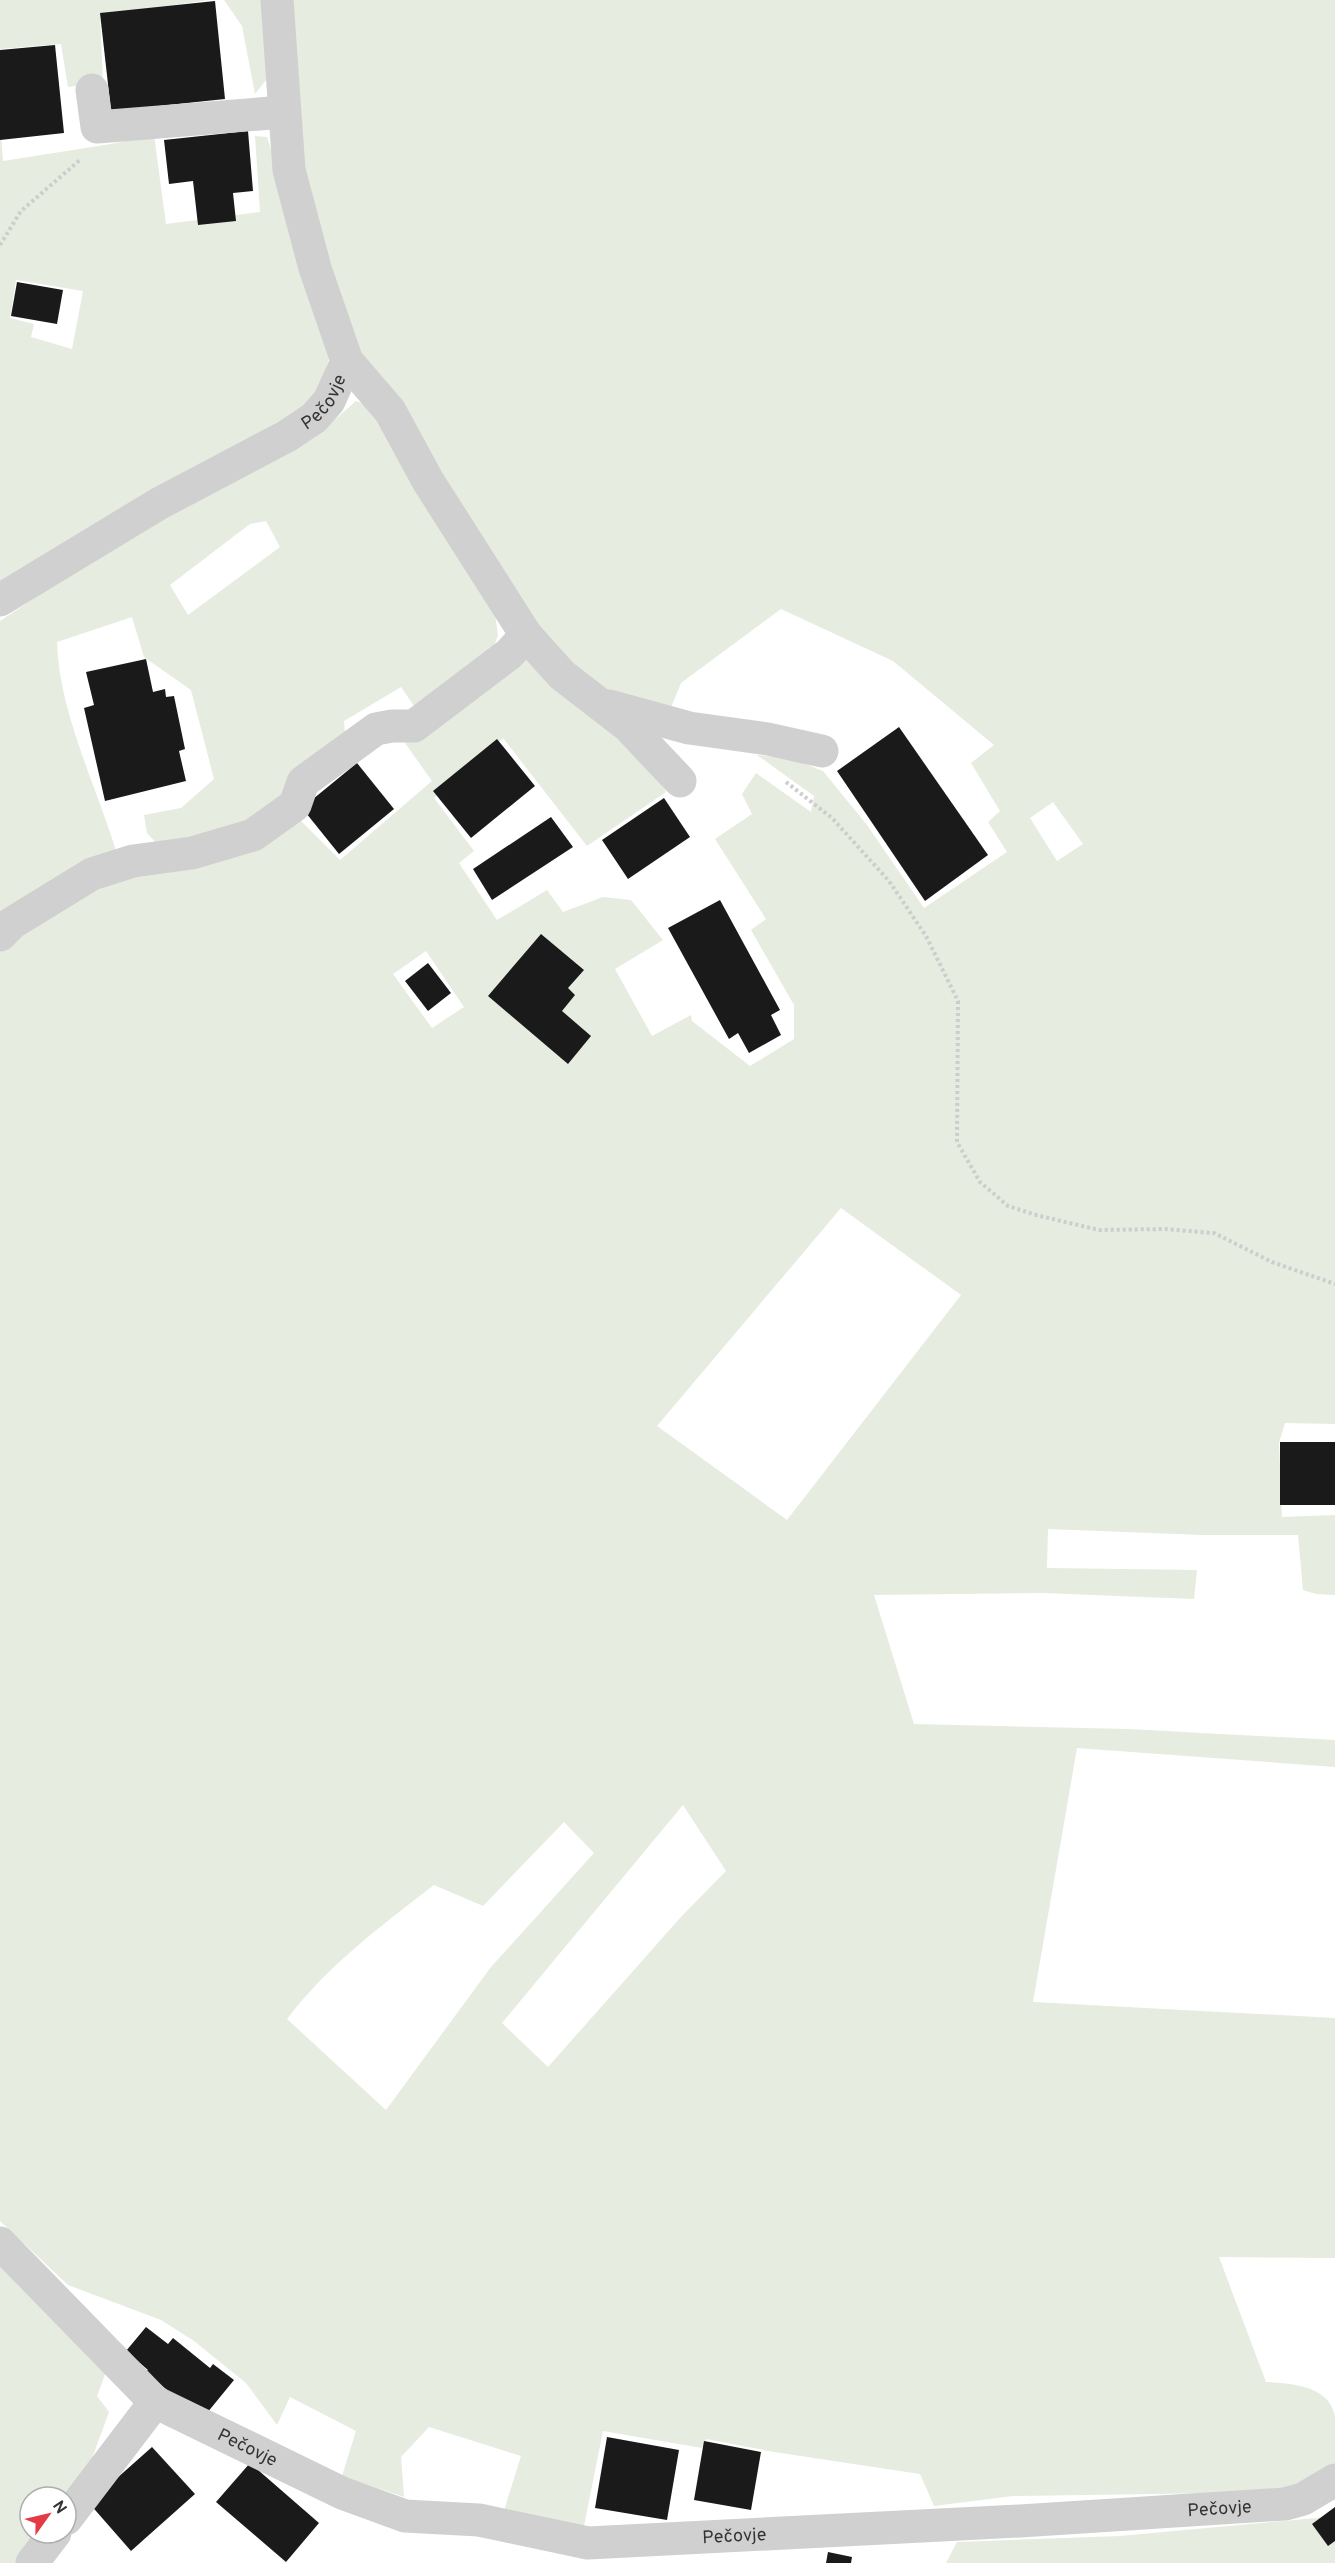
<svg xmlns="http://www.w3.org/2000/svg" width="1335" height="2563" font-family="Overpass,sans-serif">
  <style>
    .green { fill: #e6ecdf; fill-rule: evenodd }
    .building { fill: #1a1a1a }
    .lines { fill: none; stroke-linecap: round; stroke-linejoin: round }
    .path { stroke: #cdcdcd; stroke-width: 4; stroke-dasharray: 3 3; stroke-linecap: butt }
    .minor { stroke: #d0d0d0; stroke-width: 33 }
    .labels { text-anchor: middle; stroke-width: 6; stroke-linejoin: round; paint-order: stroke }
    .street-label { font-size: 18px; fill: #333; stroke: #fff }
  </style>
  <rect width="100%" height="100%" fill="#fff"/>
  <g class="green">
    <polygon points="0,0 210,0 100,15 103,82 68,87 61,44 0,49"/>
    <polygon points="224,0 265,0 266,80 255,94 242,26"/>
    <path d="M286,0H1335V1424L1285,1423L1279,1443L1282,1517L1335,1515V1595L1316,1594L1303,1590L1298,1535H1203L1048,1529L1047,1568L1197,1570L1194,1599L1043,1593L874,1595L914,1724L1128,1729L1335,1740V1767L1077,1748L1033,2002L1335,2018V2258L1219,2257L1266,2382C1291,2383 1331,2386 1335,2417C1335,2432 1335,2449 1335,2464L1296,2492L1013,2496L934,2506L920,2474L774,2452L706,2439L702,2448L603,2431L584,2526L502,2517L521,2456L429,2427L401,2457L404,2497L342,2476L356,2431L290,2397L277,2425L246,2383L194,2341L161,2320L68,2285L0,2221V951L90,887L301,821L340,860L432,781L405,743L524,655L597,717L658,777L666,792L587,846L503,738L434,798L474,851L459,863L497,920L547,890L563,912L603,897L631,900L663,940L615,969L652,1036L691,1015L692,1021L750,1066L794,1039V1005L751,930L766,919L715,839L752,814L742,794L756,773L811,812L814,796L757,755L791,758L823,771L867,825L924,908L1007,852L988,822L1000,811L971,763L994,745L893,661L781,609L681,683L668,715L610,696L538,636L362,355L297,164ZM1053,802L1083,844L1057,861L1030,818ZM426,951L464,1007L432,1028L393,974ZM841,1208L961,1295L787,1520L657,1426ZM683,1805L726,1871L680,1918L548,2067L502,2023ZM564,1822L594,1853L491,1967L386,2110L287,2019C327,1966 382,1925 434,1885L483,1906Z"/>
    <path d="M0,120L3,161L111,144L154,135L166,224L260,212L255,136L267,137L332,349L322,381L308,410L0,587ZM16,280L83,291L72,349L31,337L34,324L10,318Z"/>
    <path d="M356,401L380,411L495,614L498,635L489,660L419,713L401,687L344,721L346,745L251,827L159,846L147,833L144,815L181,808L214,779L191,690L144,657L132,617L57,642C59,713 97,787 117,854L0,926V621L134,532L314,438ZM266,521L280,547L188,615L170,585L250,524Z"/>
    <polygon points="0,2260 109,2364 97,2396 109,2412 87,2472 66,2497 30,2497 30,2533 43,2533 22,2563 0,2563"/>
    <polygon points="1327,2517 1335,2527 1335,2563 946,2563 957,2542 1120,2536"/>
  </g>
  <g class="building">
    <polygon points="215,1 225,99 111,111 100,13"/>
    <polygon points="55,45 64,133 0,140 0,50"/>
    <polygon points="248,131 253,191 233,193 236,221 198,225 193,181 169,184 164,140"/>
    <polygon points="17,282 63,290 57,324 11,316"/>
    <polygon points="146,659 153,692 165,689 166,697 174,696 185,749 179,751 186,781 105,801 84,708 94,705 86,672"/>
    <polygon points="899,727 988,855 925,901 837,771"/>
    <polygon points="497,739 535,786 471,838 433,791"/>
    <polygon points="357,763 394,809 339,854 302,808"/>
    <polygon points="664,798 690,837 628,879 602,840"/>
    <polygon points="551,817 573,847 492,900 473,869"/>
    <polygon points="720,900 780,1010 771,1015 781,1035 749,1053 738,1033 729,1039 668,928"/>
    <polygon points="541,934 584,970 568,988 575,995 562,1011 591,1036 568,1064 488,996"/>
    <polygon points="428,963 451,993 428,1011 405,981"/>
    <rect x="1280" y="1442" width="55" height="63"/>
    <polygon points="146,2327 168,2344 173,2338 210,2368 213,2364 234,2380 207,2413 193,2411 145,2372 148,2370 126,2351"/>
    <polygon points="607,2437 679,2450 667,2520 595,2508"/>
    <polygon points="704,2441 761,2452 751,2510 694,2500"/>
    <polygon points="152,2447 195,2494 131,2551 89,2503"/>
    <polygon points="250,2463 319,2523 286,2562 216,2502"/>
    <polygon points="1335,2507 1335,2541 1328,2546 1312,2524"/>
    <polygon points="828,2552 852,2557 851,2563 826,2563"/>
  </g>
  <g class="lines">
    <g class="path">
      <polyline points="0,245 21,211 81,159"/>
      <polyline points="786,782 832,818 889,881 926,936 958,1001 957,1142 980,1182 1008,1206 1036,1215 1099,1230 1165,1229 1214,1233 1272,1262 1335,1284"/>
    </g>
    <g class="minor">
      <polyline points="92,90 97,127 284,112"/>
      <polyline points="347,361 390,411 428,481 526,635 562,675 628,726 680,781"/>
      <path id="s1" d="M0,600L160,503L287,436L314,418L329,401L347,361L315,268L289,170L277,0"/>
      <polyline points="609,706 689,728 768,739 822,751"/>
      <polyline points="0,935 12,923 92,874 133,861 192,853 253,835 295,805 303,782 376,729 392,726 414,726 509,654 526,635"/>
      <polyline points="0,2243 155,2402"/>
      <path id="s2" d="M66,2519L155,2402L342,2493L405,2516L479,2520L588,2543L1020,2521L1285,2504L1303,2499L1335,2480"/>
      <polyline points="32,2563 55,2533"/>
    </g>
  </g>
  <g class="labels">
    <g class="street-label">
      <text dy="6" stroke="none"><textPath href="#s1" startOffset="382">Pečovje</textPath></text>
      <text dy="6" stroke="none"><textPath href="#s2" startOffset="250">Pečovje</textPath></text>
      <text dy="6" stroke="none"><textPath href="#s2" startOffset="1240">Pečovje</textPath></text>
      <text dy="6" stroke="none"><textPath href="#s2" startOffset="754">Pečovje</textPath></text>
    </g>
  </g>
  <g transform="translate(48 2515) rotate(56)"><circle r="28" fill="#ffffff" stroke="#adadad" stroke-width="1.5"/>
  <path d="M0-4.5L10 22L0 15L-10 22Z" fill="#e63946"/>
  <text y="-9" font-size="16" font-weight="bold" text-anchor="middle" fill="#333333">N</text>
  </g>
</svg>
